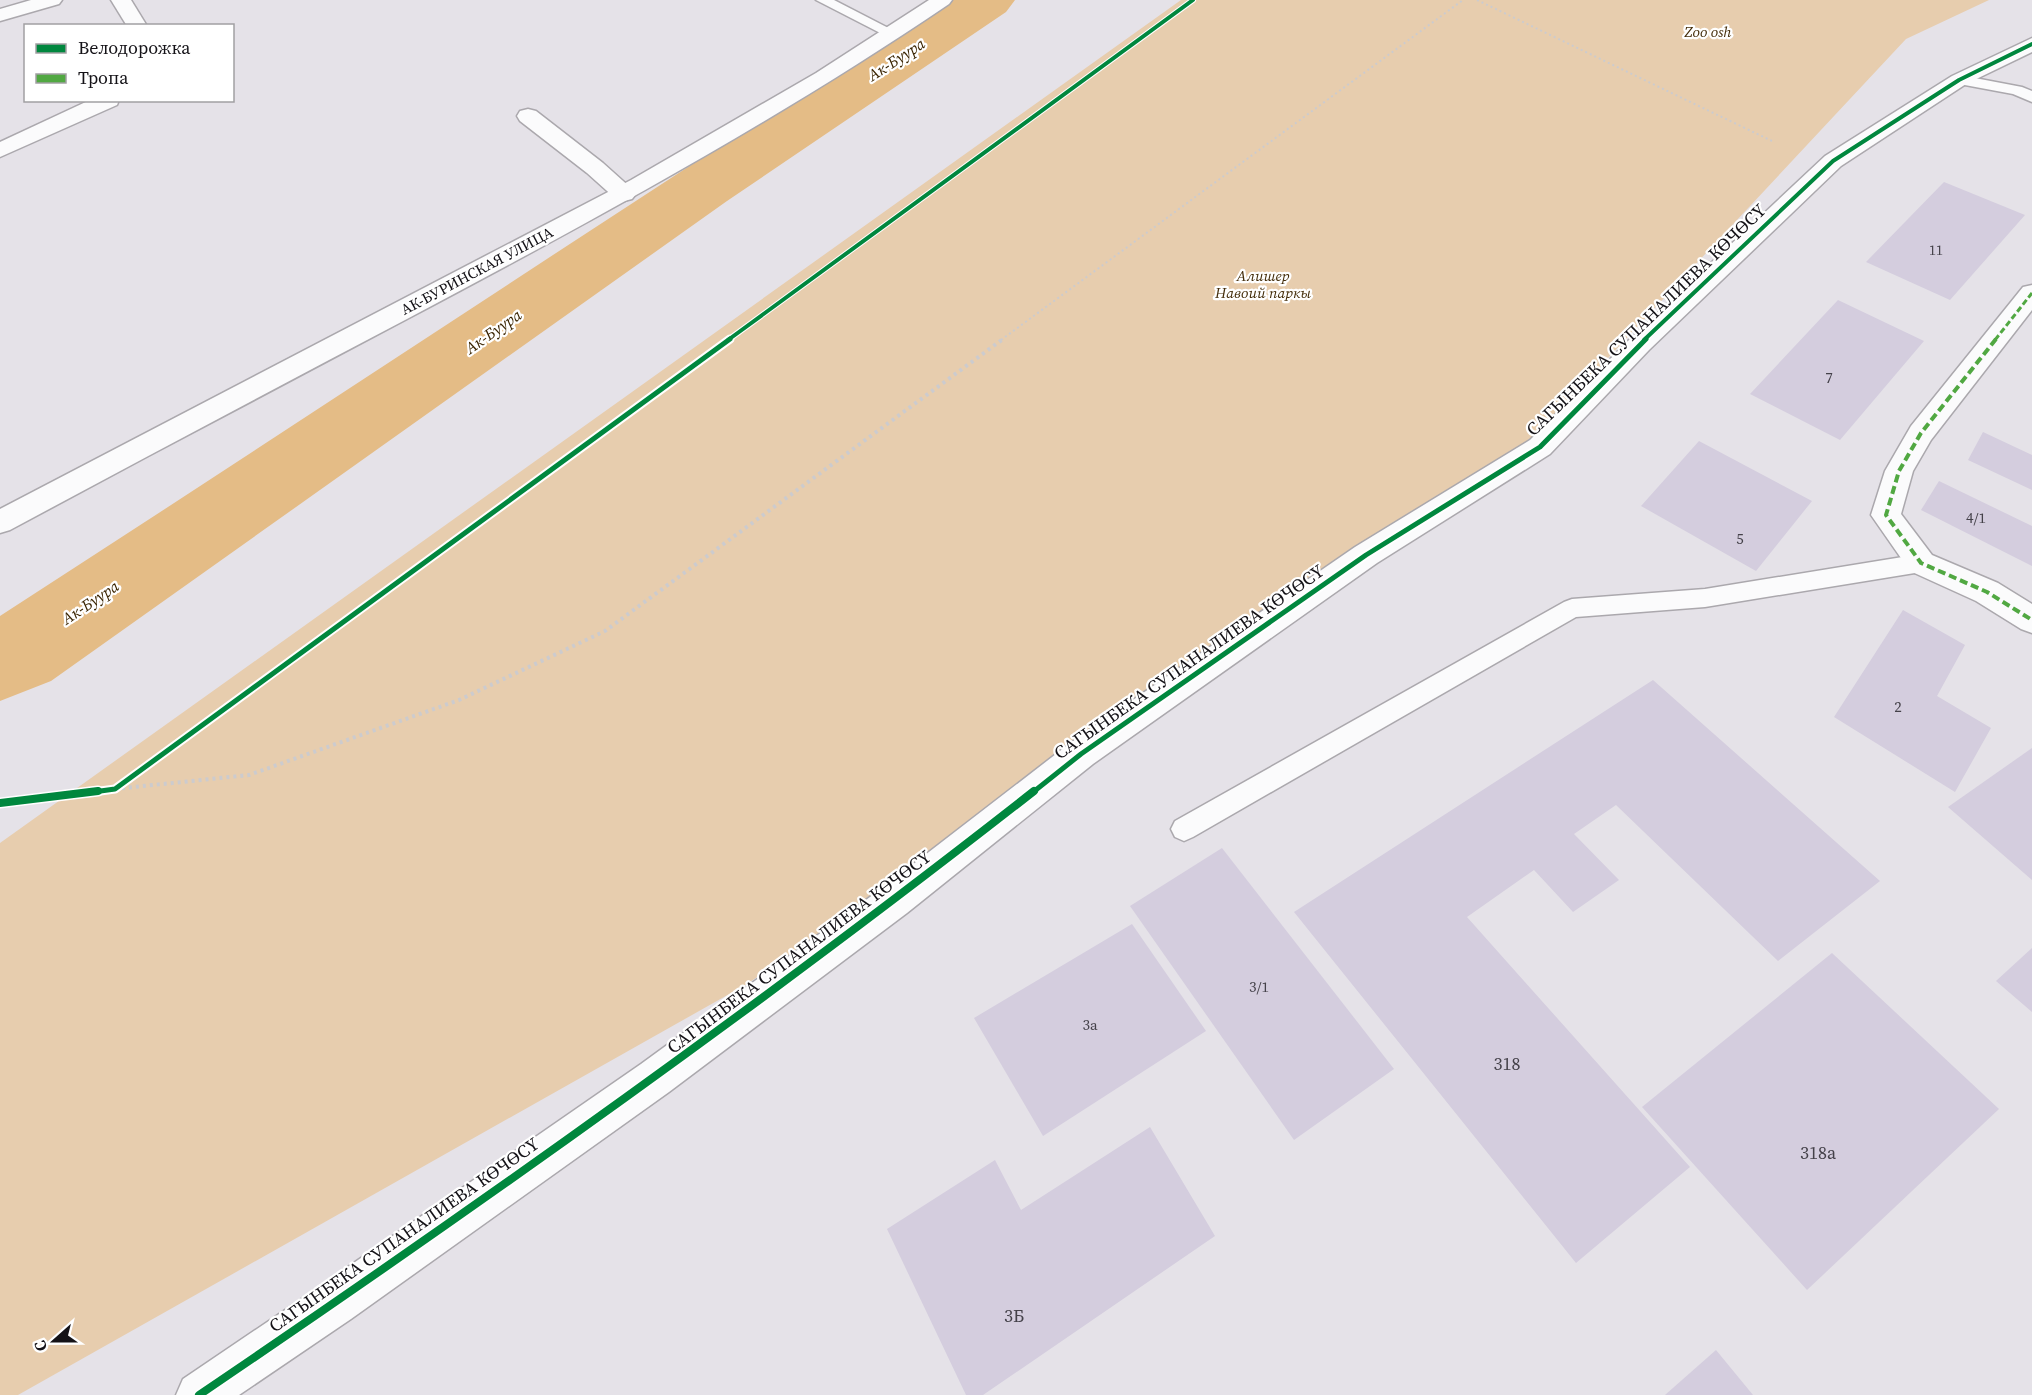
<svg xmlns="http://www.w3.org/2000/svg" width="2032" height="1395" font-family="'Source Serif 4',serif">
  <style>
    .green { fill: #e7cdae }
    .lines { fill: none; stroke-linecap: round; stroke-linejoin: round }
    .river { fill: #e4bc86; fill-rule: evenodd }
    .building { fill: #d4cdde }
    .lane-casing { stroke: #aba8ad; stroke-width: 3 }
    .street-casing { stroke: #aba8ad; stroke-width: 3 }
    .secondary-casing { stroke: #aba8ad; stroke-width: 3 }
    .path-far1 { stroke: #cccbce; stroke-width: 2; stroke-dasharray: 2 3; stroke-linecap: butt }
    .path { stroke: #cccbce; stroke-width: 4; stroke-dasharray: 3 4; stroke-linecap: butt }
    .lane { fill: #fbfbfc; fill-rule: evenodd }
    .street { fill: #fbfbfc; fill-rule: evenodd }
    .secondary { fill: #fbfbfc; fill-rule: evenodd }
    .quiet-far1 { stroke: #51a842; stroke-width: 3; stroke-dasharray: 6 3; stroke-linecap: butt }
    .quiet { stroke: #51a842; stroke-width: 4; stroke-dasharray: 8 4; stroke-linecap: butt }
    .cycleway-far2-casing { stroke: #fff; stroke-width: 6 }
    .cycleway-far1-casing { stroke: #fff; stroke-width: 9 }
    .cycleway-casing { stroke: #fff; stroke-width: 11 }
    .cycleway-far2 { stroke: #00873e; stroke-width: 4 }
    .cycleway-far1 { stroke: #00873e; stroke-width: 5 }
    .cycleway { stroke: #00873e; stroke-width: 8 }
    .labels { text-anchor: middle; stroke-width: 4.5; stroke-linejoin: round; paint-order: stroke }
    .far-number-label { font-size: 14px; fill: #444149 }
    .far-park-label { font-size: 15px; font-style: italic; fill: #432c09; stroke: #fff }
    .far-street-label { font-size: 15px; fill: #141217; stroke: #fff }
    .number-label { font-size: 15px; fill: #444149 }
    .far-water-label { font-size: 16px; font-style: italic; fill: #3a2401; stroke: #fff }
    .street-label { font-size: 18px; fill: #141217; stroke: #fff }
    .near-number-label { font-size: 18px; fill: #444149 }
  </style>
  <rect width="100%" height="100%" fill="#e5e2e8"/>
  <polygon class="green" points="1181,0 1989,0 1906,39 1538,433 1366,555 747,984 18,1395 0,1395 0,843"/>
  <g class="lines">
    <path class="river" d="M946,0H1015L1006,12L727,201L51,681L0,701V616C316,412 629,203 946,0Z"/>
  </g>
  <g class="building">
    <polygon points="1944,182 2025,215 1950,300 1866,262"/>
    <polygon points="1838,300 1924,341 1840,440 1750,394"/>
    <polygon points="1983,432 2032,455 2032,490 1968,460"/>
    <polygon points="1699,441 1812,501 1756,571 1641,506"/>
    <polygon points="1939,481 2032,526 2032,566 1921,510"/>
    <polygon points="1903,610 1965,645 1937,696 1991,728 1955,792 1834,717"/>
    <polygon points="1653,680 1880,881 1778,961 1616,805 1574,834 1619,880 1573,912 1534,870 1467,917 1690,1167 1576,1263 1294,912"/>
    <polygon points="2032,748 2032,880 1948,807"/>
    <polygon points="1222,848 1394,1069 1294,1140 1130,906"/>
    <polygon points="1132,924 1206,1031 1043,1136 974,1018"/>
    <polygon points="2032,948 2032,1012 1996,981"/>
    <polygon points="1832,953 1999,1109 1807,1290 1642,1107"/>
    <polygon points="1150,1127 1215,1236 983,1395 966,1395 887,1229 995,1160 1021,1210"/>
    <polygon points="1716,1350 1753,1395 1665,1395"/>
  </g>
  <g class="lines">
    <defs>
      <g id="lane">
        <polygon points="816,0 834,0 900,34 898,37 888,37"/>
        <polygon points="1959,75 2022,87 2032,91 2032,102 2013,94 1954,83 1951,80"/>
        <polygon points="1921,554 1929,557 1932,563 1929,569 1921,572 1705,607 1576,617 1193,837 1184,841 1175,837 1171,829 1175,821 1564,602 1572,599 1705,589"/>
      </g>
      <g id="street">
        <polygon points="31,0 62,0 59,4 0,21 0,9"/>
        <polygon points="111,0 131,0 147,26 127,26"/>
        <polygon points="2032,38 2032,52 1966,84 1841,166 1649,350 1550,454 1377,563 1093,764 907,913 669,1092 351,1319 239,1395 176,1395 183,1379 319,1287 641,1064 881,889 1069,744 1355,547 1530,440 1631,338 1825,156 1952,76"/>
        <polygon points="90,100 119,100 117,105 0,157 0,142"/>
        <polygon points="528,109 536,111 603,163 632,189 636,194 632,199 624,201 616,199 587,173 520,121 517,116 520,111"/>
        <polygon points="2032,285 2032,310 1931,440 1913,471 1901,514 1932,555 1998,583 2032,604 2032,633 2021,629 1976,601 1910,571 1871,515 1885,471 1911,426 2023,287"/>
      </g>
      <path id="secondary" d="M929,0H952L949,4C775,122 592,221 407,319C274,389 142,459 10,530L0,533V509L631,180L816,73Z"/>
    </defs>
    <use href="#lane" class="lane-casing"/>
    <use href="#street" class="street-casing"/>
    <use href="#secondary" class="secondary-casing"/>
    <g class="path-far1">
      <polyline points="1477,0 1772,141"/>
      <polyline points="1001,340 1463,0"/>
    </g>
    <polyline class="path" points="115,789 249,775 459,700 605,631 1003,339"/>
    <use href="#lane" class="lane"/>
    <use href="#street" class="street"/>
    <use href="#secondary" class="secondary"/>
    <polyline class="quiet-far1" points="1995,340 2032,293"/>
    <polyline class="quiet" points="1996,339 1921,433 1899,471 1886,515 1921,563 1987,592 2032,620"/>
    <defs>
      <g id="cycleway-far2">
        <polyline points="728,340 1193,0"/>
        <polyline points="1644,340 1833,161 1959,80 2032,44"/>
      </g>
      <g id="cycleway-far1">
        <polyline points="86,793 115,789 730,339"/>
        <polyline points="1032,793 1081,754 1366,555 1540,447 1646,339"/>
      </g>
      <g id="cycleway">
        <polyline points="0,803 98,791"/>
        <path d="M199,1395C484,1202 764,1003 1034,791"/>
      </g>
    </defs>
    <use href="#cycleway-far2" class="cycleway-far2-casing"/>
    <use href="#cycleway-far1" class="cycleway-far1-casing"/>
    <use href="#cycleway" class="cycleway-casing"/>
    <use href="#cycleway-far2" class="cycleway-far2"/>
    <use href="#cycleway-far1" class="cycleway-far1"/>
    <use href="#cycleway" class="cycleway"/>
  </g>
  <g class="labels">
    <g class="far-number-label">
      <text x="1936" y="255">11</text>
    </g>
    <g class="far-park-label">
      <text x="1708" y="37">Zoo osh</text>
      <text x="1263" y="281">Алишер<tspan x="1263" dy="17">Навоий паркы</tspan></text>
    </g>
    <g class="far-street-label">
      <text transform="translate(477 271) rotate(-28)" y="5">АК-БУРИНСКАЯ УЛИЦА</text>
    </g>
    <g class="number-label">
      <text x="1829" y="383">7</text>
      <text x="1976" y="523">4/1</text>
      <text x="1740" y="544">5</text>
      <text x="1898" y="712">2</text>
      <text x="1259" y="992">3/1</text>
      <text x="1090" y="1030">3а</text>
    </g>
    <g class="far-water-label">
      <text transform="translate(896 59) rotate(-33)" y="6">Ак-Буура</text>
      <text transform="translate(493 331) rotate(-35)" y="6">Ак-Буура</text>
      <text transform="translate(90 602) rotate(-34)" y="6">Ак-Буура</text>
    </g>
    <g class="street-label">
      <text transform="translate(1646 320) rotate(-44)" y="6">САГЫНБЕКА СУПАНАЛИЕВА КӨЧӨСҮ</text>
      <text transform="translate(1189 662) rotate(-35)" y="6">САГЫНБЕКА СУПАНАЛИЕВА КӨЧӨСҮ</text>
      <text transform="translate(799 952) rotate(-37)" y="6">САГЫНБЕКА СУПАНАЛИЕВА КӨЧӨСҮ</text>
      <text transform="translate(404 1235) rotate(-35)" y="6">САГЫНБЕКА СУПАНАЛИЕВА КӨЧӨСҮ</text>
    </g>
    <g class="near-number-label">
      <text x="1507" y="1070">318</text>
      <text x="1818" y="1159">318а</text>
      <text x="1014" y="1322">3Б</text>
    </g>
  </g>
  <rect x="24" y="24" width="210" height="78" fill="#ffffff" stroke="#a1a0a2" stroke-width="1.5"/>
  <rect x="36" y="44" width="30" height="9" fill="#00873e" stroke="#a1a0a2" stroke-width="1.5"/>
  <text x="78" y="54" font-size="18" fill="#141217">Велодорожка</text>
  <rect x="36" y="74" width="30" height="9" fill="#51a842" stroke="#a1a0a2" stroke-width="1.5"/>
  <text x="78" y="84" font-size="18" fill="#141217">Тропа</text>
  <g transform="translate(54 1341) rotate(249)" stroke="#ffffff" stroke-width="4.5" paint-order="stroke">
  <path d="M0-4.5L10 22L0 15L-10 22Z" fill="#141217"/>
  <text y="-9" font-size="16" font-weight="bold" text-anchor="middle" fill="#141217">С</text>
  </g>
</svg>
